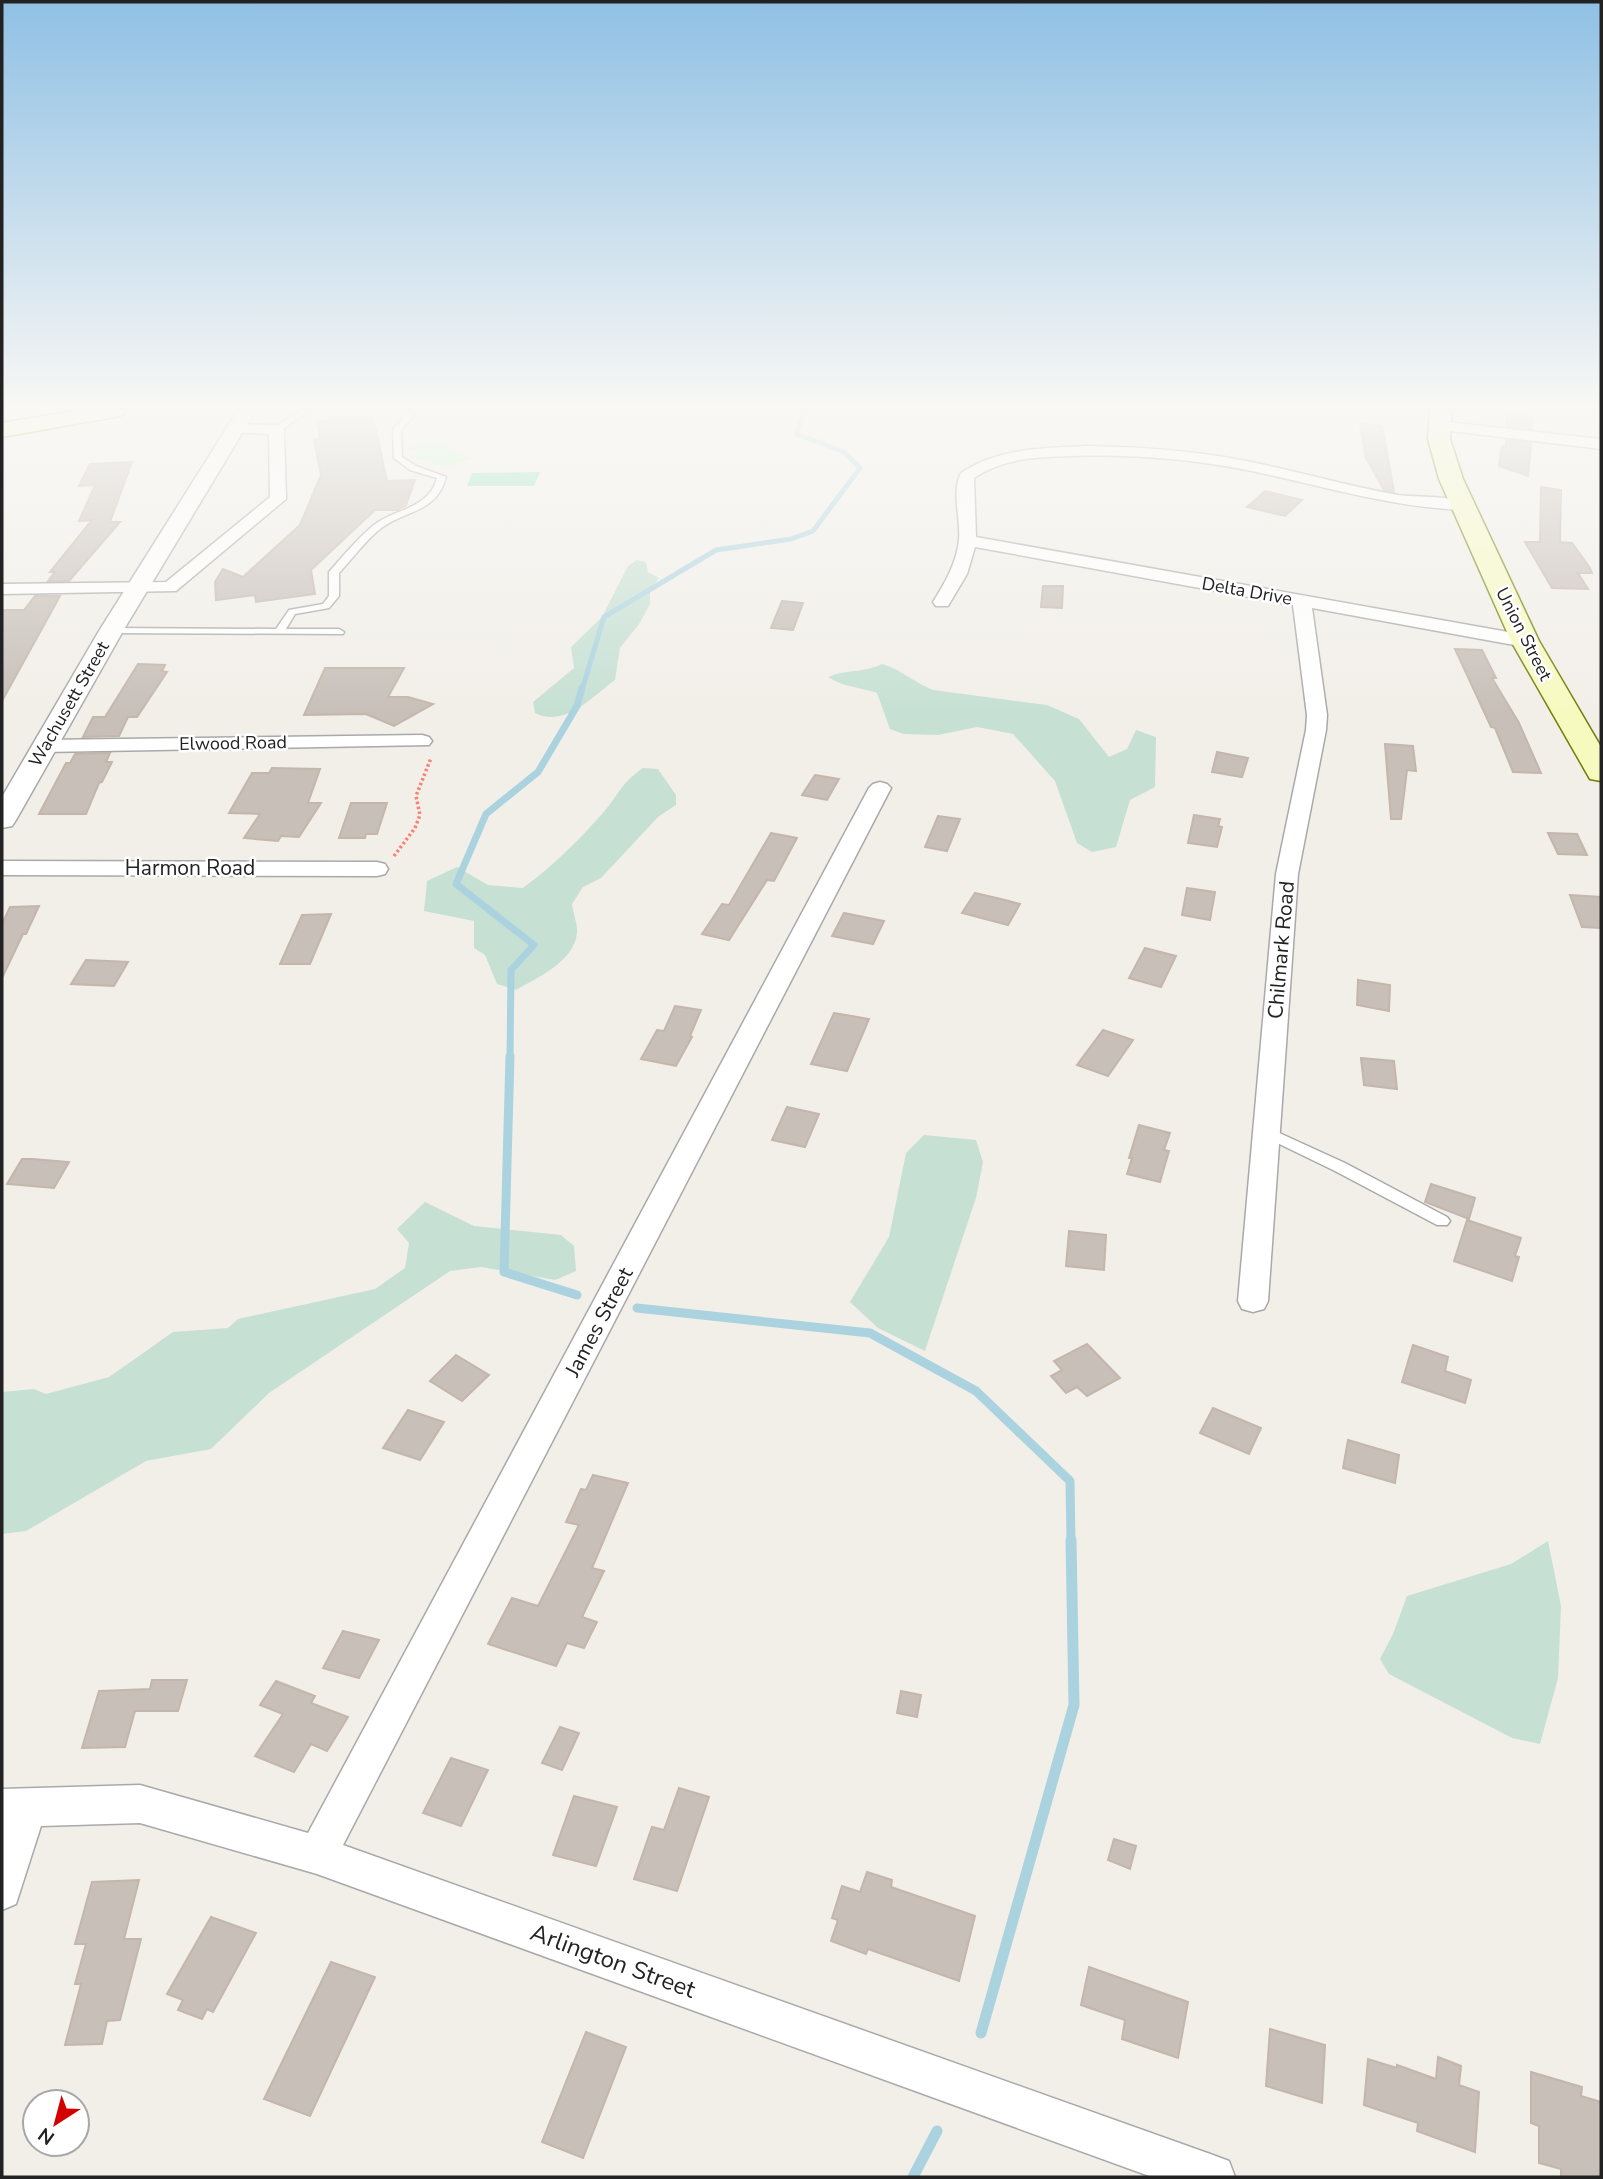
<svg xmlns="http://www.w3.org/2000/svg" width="1603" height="2179" font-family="'Nunito Sans',sans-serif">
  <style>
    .wetland { fill: #c6e0d4 }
    .park { fill: #c8facc }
    .pitch { fill: #88e0be }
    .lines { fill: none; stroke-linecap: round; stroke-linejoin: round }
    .stream-far3 { stroke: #aad3df; stroke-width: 5 }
    .stream-far2 { stroke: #aad3df; stroke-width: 7 }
    .stream-far1 { stroke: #aad3df; stroke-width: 9 }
    .stream { stroke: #aad3df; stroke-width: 11 }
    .building { fill: #c7bfb8; stroke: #c4b6ab; stroke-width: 2 }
    .service-casing { stroke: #a9a9a9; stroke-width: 3 }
    .minor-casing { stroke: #a9a9a9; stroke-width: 3 }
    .tertiary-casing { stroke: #a9a9a9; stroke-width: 3 }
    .secondary-casing { stroke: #707d05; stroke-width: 3 }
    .path { stroke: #fa8072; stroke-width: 3.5; stroke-dasharray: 2.5 2.5; stroke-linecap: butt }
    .service { fill: #fff; fill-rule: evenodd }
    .minor { fill: #fff; fill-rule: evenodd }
    .tertiary { fill: #fff; fill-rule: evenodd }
    .secondary { fill: #f7fabf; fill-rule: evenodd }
    .labels { text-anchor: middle; stroke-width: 5; stroke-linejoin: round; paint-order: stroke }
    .far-street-label { font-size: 18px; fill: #222; stroke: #fff }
    .street-label { font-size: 21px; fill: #222; stroke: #fff }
    .near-street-label { font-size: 24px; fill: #222; stroke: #fff }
  </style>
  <rect width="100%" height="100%" fill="#f2efe9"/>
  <g class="wetland">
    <path d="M637,560L646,562L648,572L659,578L650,590V604L639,624L620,648L615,680C592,697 564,728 535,713L533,702L574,668L571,647L602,617L628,566Z"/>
    <path d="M882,664C902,670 915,683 933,690L1047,705L1079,719L1109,757L1127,749L1136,730L1156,737L1155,787L1130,800L1116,847L1092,852L1077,843L1055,781L1013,734L977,727L938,735L904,734L890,729L877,693C860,687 843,687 828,677C846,669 865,673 882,664Z"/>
    <path d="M643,768L658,769L676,795V805L658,817L601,878L583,887L572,904C573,913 578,925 577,933C574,962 538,977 516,990L497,984L485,955L474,948V921L424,911L427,881L457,867L488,885L523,888C553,866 578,841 603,813C620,793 620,784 643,768Z"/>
    <polygon points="924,1135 976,1140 983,1162 976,1198 925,1351 878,1328 850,1302 889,1237 906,1153"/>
    <polygon points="425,1202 474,1226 561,1235 574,1246 576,1271 555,1280 481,1267 450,1271 269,1393 211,1449 146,1461 26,1531 2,1534 2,1392 34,1389 46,1394 109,1377 173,1332 228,1328 238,1319 375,1289 405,1268 409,1243 397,1229"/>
    <polygon points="1548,1541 1561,1606 1558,1678 1540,1744 1512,1738 1389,1674 1380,1659 1393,1634 1407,1596 1511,1564"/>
  </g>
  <polygon class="park" points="433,439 448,444 444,446 472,458 446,468 412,457 420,453 408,448"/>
  <polygon class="pitch" points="540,472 534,486 467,486 472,473"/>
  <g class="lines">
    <polyline class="stream-far3" points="582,690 604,617 716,550 791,539 813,531 860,468 844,452 797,434 804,410"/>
    <polyline class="stream-far2" points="510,1058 511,970 534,945 456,884 486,814 538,772 577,706 582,688"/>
    <g class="stream-far1">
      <polyline points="510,1056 504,1272 577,1295"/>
      <polyline points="637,1308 870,1333 976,1391 1070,1481 1071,1542"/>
    </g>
    <g class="stream">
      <polyline points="981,2033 1074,1705 1071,1540"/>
      <polyline points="913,2177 937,2131"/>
    </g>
  </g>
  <g class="building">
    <polygon points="1507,410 1527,411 1526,417 1533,418 1532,429 1506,426"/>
    <polygon points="330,417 373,417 387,481 415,480 406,505 397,510 375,510 311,570 315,594 256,602 255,595 216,600 215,582 223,569 243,577 300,525 321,475 314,439 320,439 317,421 329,420"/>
    <polygon points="1360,424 1382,426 1394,492 1384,490 1366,458"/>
    <polygon points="1506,440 1531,443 1528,476 1499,466 1502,446 1506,446"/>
    <polygon points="132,462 110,522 120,522 69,581 48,581 55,572 50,572 92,520 79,521 95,485 79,486 90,464"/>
    <polygon points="1541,487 1561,490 1560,542 1572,543 1590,568 1592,573 1578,573 1588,589 1552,588 1525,542 1540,542"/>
    <polygon points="1265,491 1302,500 1285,516 1247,507"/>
    <polygon points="1043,586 1063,586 1062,608 1041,607"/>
    <polygon points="35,596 60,596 2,701 2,610 24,610"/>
    <polygon points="782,601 803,603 793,630 771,628"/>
    <polygon points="1455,649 1482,650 1496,678 1492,678 1519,723 1541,773 1513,772 1495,728 1491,727"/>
    <polygon points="138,664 165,665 162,671 167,672 137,717 128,717 119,736 83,737 93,717 105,717"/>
    <polygon points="325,668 404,668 388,697 408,697 433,704 394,726 366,714 304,715"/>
    <polygon points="1385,744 1413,746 1416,771 1407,770 1401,819 1391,819"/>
    <polygon points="1217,752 1248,758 1242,777 1212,772"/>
    <polygon points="110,753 106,762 112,762 102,782 99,783 86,814 39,814 66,763 70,763 75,754"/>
    <polygon points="272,768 320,769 308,803 321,803 299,837 281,836 278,841 244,838 260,814 229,813 252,773 269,773"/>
    <polygon points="815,775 839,779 827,800 802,795"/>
    <polygon points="351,803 387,803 377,834 366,834 365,838 339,838"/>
    <polygon points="1194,815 1220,819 1218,826 1222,827 1217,847 1188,843"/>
    <polygon points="938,816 960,819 947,851 925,847"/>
    <polygon points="771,833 797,838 774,881 767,880 729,940 702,934 722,904 729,905"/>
    <polygon points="1548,833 1577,834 1587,855 1558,854"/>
    <polygon points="1187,888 1215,892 1210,920 1182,915"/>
    <polygon points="975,893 1005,900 1020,904 1008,925 962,913"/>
    <polygon points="1570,895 1601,897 1601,928 1582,927"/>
    <polygon points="39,906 26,934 23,934 2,978 2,924 10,907"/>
    <polygon points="844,913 884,921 873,944 832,936"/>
    <polygon points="331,914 310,964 280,964 302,915"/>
    <polygon points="1145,948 1176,956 1161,987 1129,978"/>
    <polygon points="86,960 128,962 114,986 71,984"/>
    <polygon points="1358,980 1390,985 1389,1011 1357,1005"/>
    <polygon points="675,1006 701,1010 690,1036 692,1037 676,1066 641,1059 657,1030 664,1031"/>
    <polygon points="834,1013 869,1019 847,1071 811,1064"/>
    <polygon points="1103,1030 1133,1040 1108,1076 1077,1065"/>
    <polygon points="1361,1058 1394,1061 1397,1089 1364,1085"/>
    <polygon points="787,1107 819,1114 805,1147 772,1140"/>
    <polygon points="1139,1125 1170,1133 1164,1150 1169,1151 1160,1182 1127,1174 1132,1158 1129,1158"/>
    <polygon points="22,1159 33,1159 69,1162 54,1188 7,1184"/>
    <polygon points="1431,1184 1475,1198 1469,1219 1425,1202"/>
    <polygon points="1467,1220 1521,1238 1515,1256 1519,1257 1512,1281 1454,1261"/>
    <polygon points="1069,1231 1106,1235 1104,1270 1066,1266"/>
    <polygon points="1087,1344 1120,1378 1087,1396 1077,1387 1066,1393 1051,1376 1062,1370 1054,1361"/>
    <polygon points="1413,1345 1448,1357 1445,1371 1471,1380 1465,1403 1402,1382"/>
    <polygon points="456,1355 489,1375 462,1401 430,1381"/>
    <polygon points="1213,1408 1261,1428 1249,1454 1200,1433"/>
    <polygon points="408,1410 444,1422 420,1460 383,1448"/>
    <polygon points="1348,1440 1399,1455 1395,1483 1343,1468"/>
    <polygon points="593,1475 628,1483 592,1568 604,1571 582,1617 597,1622 584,1648 567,1643 556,1666 488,1644 512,1598 538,1606 579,1525 566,1522 581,1489 586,1490"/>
    <polygon points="343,1631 379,1640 359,1678 323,1668"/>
    <polygon points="152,1680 187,1680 178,1711 135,1711 125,1747 82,1748 99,1691 150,1689"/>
    <polygon points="276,1681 315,1696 311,1703 348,1717 327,1751 311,1744 294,1772 255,1756 283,1714 260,1705"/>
    <polygon points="901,1691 921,1695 917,1717 897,1713"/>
    <polygon points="560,1727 579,1733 562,1770 542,1763"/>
    <polygon points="451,1758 488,1770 461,1826 423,1813"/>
    <polygon points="679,1788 709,1797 677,1891 634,1879 652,1827 664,1830"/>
    <polygon points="574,1796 617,1807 596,1866 553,1855"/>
    <polygon points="1114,1839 1136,1846 1130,1869 1108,1860"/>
    <polygon points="867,1872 892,1880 891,1887 975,1916 959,1981 868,1949 866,1954 831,1941 838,1920 832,1918 842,1886 860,1892"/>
    <polygon points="139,1880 124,1939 141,1939 120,2020 107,2021 102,2044 65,2045 81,1984 75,1984 86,1944 75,1944 92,1882"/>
    <polygon points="211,1917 256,1933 213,2012 207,2009 202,2019 178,2010 183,2000 167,1994"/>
    <polygon points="331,1962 375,1977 310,2116 264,2099"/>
    <polygon points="1089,1967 1188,2002 1178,2058 1122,2039 1125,2020 1081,2005"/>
    <polygon points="1270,2029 1325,2045 1322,2103 1266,2086"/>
    <polygon points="586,2032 626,2047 583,2158 542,2142"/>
    <polygon points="1438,2057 1461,2066 1459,2085 1479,2092 1475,2152 1417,2131 1418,2123 1364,2105 1368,2059 1397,2068 1397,2065 1436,2079"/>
    <polygon points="1531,2072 1582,2087 1581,2096 1601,2102 1601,2177 1561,2177 1561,2169 1539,2163 1539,2126 1531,2123"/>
  </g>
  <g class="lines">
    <defs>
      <g id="service">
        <polygon points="301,410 310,410 279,432 273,432 273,428"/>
        <path d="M400,410H408L414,415L401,430L402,457L416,466L446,477C436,514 406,509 380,529C365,541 353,558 339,573V596L329,608L295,614L286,629H339L344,632L343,634L108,633L106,631L111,628L276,629L289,610L323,604L329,596V572C343,556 358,538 374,525C396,508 429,509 437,478L410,470L394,458L393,430L405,415Z"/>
        <polygon points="1266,1127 1345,1163 1447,1217 1450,1221 1447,1225 1437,1225 1335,1171 1261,1135 1259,1132"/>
      </g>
      <g id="minor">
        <polygon points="1439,421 1601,439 1601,449 1434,429 1431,426 1434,423"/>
        <polygon points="236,424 276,425 284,430 286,499 176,591 2,594 2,584 166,582 270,497 269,434 231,432 228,429"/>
        <path d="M1086,446C1140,447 1193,450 1246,461C1297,471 1347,486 1398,495C1413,497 1463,496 1471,505L1463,510C1389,507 1320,485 1247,470C1190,459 1130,454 1072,456C1037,457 1003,458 974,478L976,537L1525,635L1534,641L1525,647L1312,608L1327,715L1326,730L1298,874L1268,1301L1264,1309L1253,1312L1242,1309L1238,1301L1276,874L1306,730L1307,715L1293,605L975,547L967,574L948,606H936L933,602C945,583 957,562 959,540C961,519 951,491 961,473C998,448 1043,448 1086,446Z"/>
        <polygon points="422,735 429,737 432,741 429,745 44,752 37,750 34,746 37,742 44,740"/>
        <polygon points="880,782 887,784 891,788 343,1845 1213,2155 1229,2161 1235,2177 1152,2177 317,1874 140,1823 41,1826 16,1904 2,1910 2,1789 140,1785 308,1833 869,788 873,784"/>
        <polygon points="2,861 377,862 385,864 388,869 385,874 377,876 2,875"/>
      </g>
      <polygon id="tertiary" points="238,410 256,410 123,631 16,820 12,826 2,828 2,797 99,631"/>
      <g id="secondary">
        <polygon points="80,410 126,410 123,415 115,417 2,437 2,423"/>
        <polygon points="1430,410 1452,410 1450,439 1463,479 1539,641 1601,747 1601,781 1590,779 1586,772 1511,641 1439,479 1428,439"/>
      </g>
    </defs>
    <use href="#service" class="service-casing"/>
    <use href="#minor" class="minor-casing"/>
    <use href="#tertiary" class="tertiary-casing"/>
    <use href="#secondary" class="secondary-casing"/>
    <polyline class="path" points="394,856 415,828 420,815 416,796 431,758"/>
    <use href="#service" class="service"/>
    <use href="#minor" class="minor"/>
    <use href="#tertiary" class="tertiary"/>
    <use href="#secondary" class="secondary"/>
  </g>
  <linearGradient id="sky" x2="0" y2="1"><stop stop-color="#8fc0e4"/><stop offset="0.57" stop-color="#f9f8f5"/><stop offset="1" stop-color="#f9f8f5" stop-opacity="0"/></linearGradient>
  <rect width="1603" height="715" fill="url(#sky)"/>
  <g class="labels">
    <g class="far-street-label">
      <text transform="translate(1247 591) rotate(10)" y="6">Delta Drive</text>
      <text transform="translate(1524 634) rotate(63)" y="6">Union Street</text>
      <text transform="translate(69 704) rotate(-60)" y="6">Wachusett Street</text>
      <text transform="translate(233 743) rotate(-1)" y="6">Elwood Road</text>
    </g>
    <g class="street-label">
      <text x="190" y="875">Harmon Road</text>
      <text transform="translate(1281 950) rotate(-85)" y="7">Chilmark Road</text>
      <text transform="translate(599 1322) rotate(-62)" y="7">James Street</text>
    </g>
    <g class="near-street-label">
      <text transform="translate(613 1961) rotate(20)" y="8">Arlington Street</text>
    </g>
  </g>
  <rect width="1603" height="2179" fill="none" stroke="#222222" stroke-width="7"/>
  <g transform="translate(56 2123) rotate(216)"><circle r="33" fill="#ffffff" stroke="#a7a7a7" stroke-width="2"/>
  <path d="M0-5L12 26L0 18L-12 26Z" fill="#d40000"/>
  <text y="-10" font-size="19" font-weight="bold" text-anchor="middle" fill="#222222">N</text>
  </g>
</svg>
